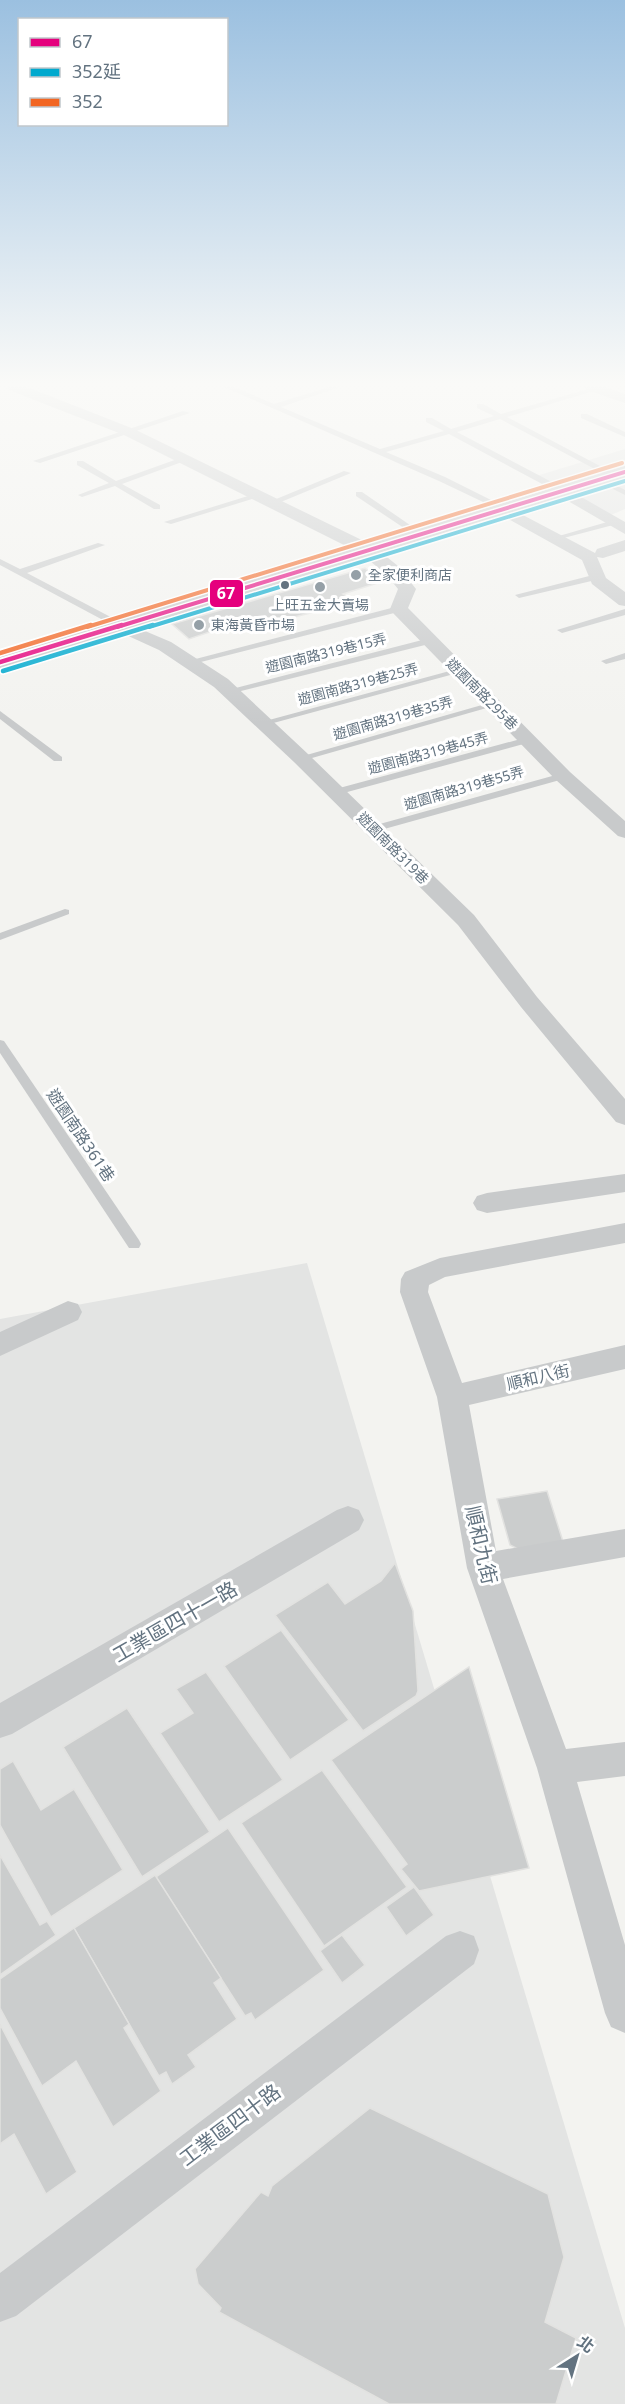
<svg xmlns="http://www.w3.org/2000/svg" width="625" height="2404" font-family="'Noto Sans','Noto Sans TC',sans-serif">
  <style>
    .built { fill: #e3e4e3 }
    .building { fill: #cbcdcd; stroke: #e2e2e0; stroke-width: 1.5 }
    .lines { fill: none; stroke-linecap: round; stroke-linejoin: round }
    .service { fill: #c8cacb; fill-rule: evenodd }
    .minor { fill: #c8cacb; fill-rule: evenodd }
    .tertiary { fill: #c8cacb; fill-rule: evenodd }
    .bus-1-far1-casing { stroke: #fff; stroke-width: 7 }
    .bus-1-casing { stroke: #fff; stroke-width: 8 }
    .bus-2-far1-casing { stroke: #fff; stroke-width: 7 }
    .bus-2-casing { stroke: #fff; stroke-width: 8 }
    .bus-3-far1-casing { stroke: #fff; stroke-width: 7 }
    .bus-3-casing { stroke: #fff; stroke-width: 8 }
    .bus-1-far1 { stroke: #e5007d; stroke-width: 4 }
    .bus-1 { stroke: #e5007d; stroke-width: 4.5 }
    .bus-2-far1 { stroke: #00a9ce; stroke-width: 4 }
    .bus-2 { stroke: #00a9ce; stroke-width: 4.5 }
    .bus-3-far1 { stroke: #f26522; stroke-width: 4 }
    .bus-3 { stroke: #f26522; stroke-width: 4.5 }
    .poi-dot { fill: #95a0a7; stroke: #fff; stroke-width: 2 }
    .bus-dot { fill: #637380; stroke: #fff; stroke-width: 2 }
    .labels { text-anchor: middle; stroke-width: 6; stroke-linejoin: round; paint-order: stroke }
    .far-poi-label { font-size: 14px; fill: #637380; stroke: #fff; text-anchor: start }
    .far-street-label { font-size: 14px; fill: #637380; stroke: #fff }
    .street-label { font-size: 16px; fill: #637380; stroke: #fff }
    .near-street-label { font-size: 20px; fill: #637380; stroke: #fff }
    .line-badge { stroke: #fff; stroke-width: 2 }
    .badge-label { font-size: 16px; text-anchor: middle; font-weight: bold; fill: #fff }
  </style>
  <rect width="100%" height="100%" fill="#f3f3f0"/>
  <g class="built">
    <polygon points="625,449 625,509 606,517 533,477"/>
    <polygon points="307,1263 625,2328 625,2404 0,2404 0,1319"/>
  </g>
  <g class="building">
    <polygon points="365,568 381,582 343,594 356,602 253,627 242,621 189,639 172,624"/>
    <polygon points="547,1491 565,1548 528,1554 510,1545 497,1499"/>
    <polygon points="395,1563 413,1611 418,1691 416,1696 363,1731 275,1615 328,1582 345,1604 381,1581"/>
    <polygon points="281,1630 349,1720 290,1760 224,1666"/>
    <polygon points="469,1667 529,1868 419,1891 401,1869 407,1864 331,1760"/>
    <polygon points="206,1672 283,1780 219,1822 160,1733 193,1713 176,1689"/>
    <polygon points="127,1708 210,1832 142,1877 63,1747"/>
    <polygon points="13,1761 41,1810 74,1789 123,1870 51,1917 0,1825 0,1769"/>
    <polygon points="322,1770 407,1887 324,1946 241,1823"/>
    <polygon points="228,1828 324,1970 255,2020 251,2013 245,2016 156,1877"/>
    <polygon points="0,1855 40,1925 47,1921 56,1935 0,1975"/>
    <polygon points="155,1875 221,1978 214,1983 237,2019 188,2055 196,2067 172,2084 166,2072 159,2076 74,1928"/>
    <polygon points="414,1887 434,1915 406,1936 386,1907"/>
    <polygon points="74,1928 129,2024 124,2028 161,2091 113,2127 76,2061 42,2086 0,2008 0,1979"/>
    <polygon points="342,1935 365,1965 342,1983 320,1951"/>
    <polygon points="0,2024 77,2172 46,2194 14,2134 0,2144"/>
    <polygon points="370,2108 548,2194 564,2257 545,2322 576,2338 556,2404 389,2404 219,2312 221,2308 198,2284 195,2269 261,2192 268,2196 272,2186"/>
  </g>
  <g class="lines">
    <g class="service">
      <polygon points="224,387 234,387 274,404 329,387 340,387 281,407 380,449 444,431 426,422 426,418 432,418 451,429 494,416 477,408 477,404 483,404 501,414 595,387 607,387 507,417 617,475 610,477 500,419 457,432 565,489 565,493 559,493 449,434 386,452 445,477 505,507 506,509 502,511 439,481"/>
      <polygon points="183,411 190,413 40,463 33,461"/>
      <polygon points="581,414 587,414 625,432 625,437 581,418"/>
      <polygon points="183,457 190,459 122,484 160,505 160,509 154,509 115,486 82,497 78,495 109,483 77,465 77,461 83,461 116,481"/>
      <polygon points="344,471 351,473 276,504 269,502"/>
      <polygon points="600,477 625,490 625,495 597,481 596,479"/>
      <polygon points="356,492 362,492 423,534 416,536 356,496"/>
      <polygon points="258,493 265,495 171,524 164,522"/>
      <polygon points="614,520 617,520 617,524 556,540 552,538"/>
      <polygon points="98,543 105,545 27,573 122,623 122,627 116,627 0,565 0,559 20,569"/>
      <polygon points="597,574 600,575 600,579 519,598 515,595"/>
      <polygon points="399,606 403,609 402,611 189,665 184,662"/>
      <polygon points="625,609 625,615 562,633 557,630"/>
      <polygon points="430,638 433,639 433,643 229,694 224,691"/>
      <polygon points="625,653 625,659 606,664 601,661"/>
      <polygon points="457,669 465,671 266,725 258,723"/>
      <polygon points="489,703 497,705 305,760 297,760 296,758"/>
      <polygon points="0,711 62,757 62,761 54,761 0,719"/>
      <polygon points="528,737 531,738 531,742 340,794 336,795 331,792 332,790"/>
      <polygon points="563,773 568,776 567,778 377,831 369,831 368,829 369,827"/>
      <polygon points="65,909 69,910 69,914 0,940 0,933"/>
      <polygon points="0,1040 4,1041 139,1240 141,1244 139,1248 129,1248 0,1053"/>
    </g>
    <g class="minor">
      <polygon points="7,387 27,387 134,429 372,545 398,566 416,589 408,608 570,772 625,821 625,838 618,836 556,780 393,613 390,609 398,589 386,574 360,553 124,435 9,390"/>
      <polygon points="585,387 605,387 625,394 625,403 587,390"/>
      <polygon points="562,486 625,522 625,534 556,494 554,491 556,488"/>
      <polygon points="502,504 595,553 597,549 625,540 625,551 603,558 597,557 606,578 625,592 625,606 619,605 592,584 582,560 496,512 494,509 496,506"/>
      <polygon points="119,620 171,642 228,679 308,754 474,915 537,997 625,1099 625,1125 616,1122 521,1007 458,925 294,762 214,687 159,650 113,629 110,625 113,621"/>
      <polygon points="625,1174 625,1192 487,1213 477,1210 473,1203 477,1196 487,1193"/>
      <polygon points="625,1223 625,1243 445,1277 429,1285 428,1292 462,1383 625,1345 625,1369 469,1405 496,1551 625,1529 625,1557 503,1579 566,1749 625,1742 625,1776 577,1782 625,1945 625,2033 611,2027 605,2013 537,1768 467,1568 437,1397 400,1292 401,1279 405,1272 440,1258"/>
      <polygon points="68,1301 78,1304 82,1312 78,1320 0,1356 0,1332"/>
      <polygon points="348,1506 359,1510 364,1520 359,1530 12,1734 0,1738 0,1703 337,1510"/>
      <polygon points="460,1931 474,1936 479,1950 474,1964 16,2316 0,2322 0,2273 446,1936"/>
    </g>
    <polygon class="tertiary" points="625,466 625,478 0,669 0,655"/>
    <defs>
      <polyline id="bus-1-far1" points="117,627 625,472"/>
      <polyline id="bus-1" points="0,662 122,625"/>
      <polyline id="bus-2-far1" points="149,627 625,481"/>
      <polyline id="bus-2" points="3,671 153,625"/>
      <polyline id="bus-3-far1" points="87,627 622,463"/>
      <polyline id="bus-3" points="0,653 91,625"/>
    </defs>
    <use href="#bus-1-far1" class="bus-1-far1-casing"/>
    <use href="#bus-1" class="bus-1-casing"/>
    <use href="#bus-2-far1" class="bus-2-far1-casing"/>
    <use href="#bus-2" class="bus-2-casing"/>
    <use href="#bus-3-far1" class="bus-3-far1-casing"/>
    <use href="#bus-3" class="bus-3-casing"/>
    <use href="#bus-1-far1" class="bus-1-far1"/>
    <use href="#bus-1" class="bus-1"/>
    <use href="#bus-2-far1" class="bus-2-far1"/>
    <use href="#bus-2" class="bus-2"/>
    <use href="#bus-3-far1" class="bus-3-far1"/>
    <use href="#bus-3" class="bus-3"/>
  </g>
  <linearGradient id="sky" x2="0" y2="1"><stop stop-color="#9bc0e0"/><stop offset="0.53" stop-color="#fafaf8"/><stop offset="1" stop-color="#fafaf8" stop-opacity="0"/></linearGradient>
  <rect width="625" height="724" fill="url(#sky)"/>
  <g class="poi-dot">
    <circle cx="356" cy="575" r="6"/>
    <circle cx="320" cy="587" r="6"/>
    <circle cx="199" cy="625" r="6"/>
  </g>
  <circle class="bus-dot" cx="285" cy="585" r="5"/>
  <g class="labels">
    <g class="far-poi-label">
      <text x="368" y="580">全家便利商店</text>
      <text x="320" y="610" text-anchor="middle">上旺五金大賣場</text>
      <text x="211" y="630">東海黃昏市場</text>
    </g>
    <g class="far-street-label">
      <text transform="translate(326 653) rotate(-14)" y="5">遊園南路319巷15弄</text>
      <text transform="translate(358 684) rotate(-15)" y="5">遊園南路319巷25弄</text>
      <text transform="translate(482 694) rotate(45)" y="5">遊園南路295巷</text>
      <text transform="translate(393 718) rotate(-16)" y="5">遊園南路319巷35弄</text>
      <text transform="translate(428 753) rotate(-15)" y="5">遊園南路319巷45弄</text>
      <text transform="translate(464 788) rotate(-16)" y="5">遊園南路319巷55弄</text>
      <text transform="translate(393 848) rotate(45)" y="5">遊園南路319巷</text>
    </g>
    <g class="street-label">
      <text transform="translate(81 1135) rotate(56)" y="6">遊園南路361巷</text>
      <text transform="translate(538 1377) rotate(-13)" y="6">順和八街</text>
    </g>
    <g class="near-street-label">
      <text transform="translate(481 1545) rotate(77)" y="7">順和九街</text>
      <text transform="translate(175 1622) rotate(-30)" y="7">工業區四十一路</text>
      <text transform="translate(230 2125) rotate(-37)" y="7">工業區四十路</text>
    </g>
  </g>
  <rect class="line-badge" x="209" y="579" width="35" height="29" rx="6" fill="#e5007d"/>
  <g class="badge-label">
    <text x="226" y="599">67</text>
  </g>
  <rect x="18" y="18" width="210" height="108" fill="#ffffff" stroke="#c1c7cc" stroke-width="1.5"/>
  <rect x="30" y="38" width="30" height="9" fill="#e5007d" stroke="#c1c7cc" stroke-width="1.5"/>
  <text x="72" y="48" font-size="18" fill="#637380">67</text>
  <rect x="30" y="68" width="30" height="9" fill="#00a9ce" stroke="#c1c7cc" stroke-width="1.5"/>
  <text x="72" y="78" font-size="18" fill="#637380">352延</text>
  <rect x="30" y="98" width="30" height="9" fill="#f26522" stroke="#c1c7cc" stroke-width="1.5"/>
  <text x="72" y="108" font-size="18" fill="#637380">352</text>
  <g transform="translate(577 2356) rotate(37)" stroke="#ffffff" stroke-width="4.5" paint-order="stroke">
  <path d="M0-4.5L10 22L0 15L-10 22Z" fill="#637380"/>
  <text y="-9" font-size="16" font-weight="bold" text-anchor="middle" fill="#637380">北</text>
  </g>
</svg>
